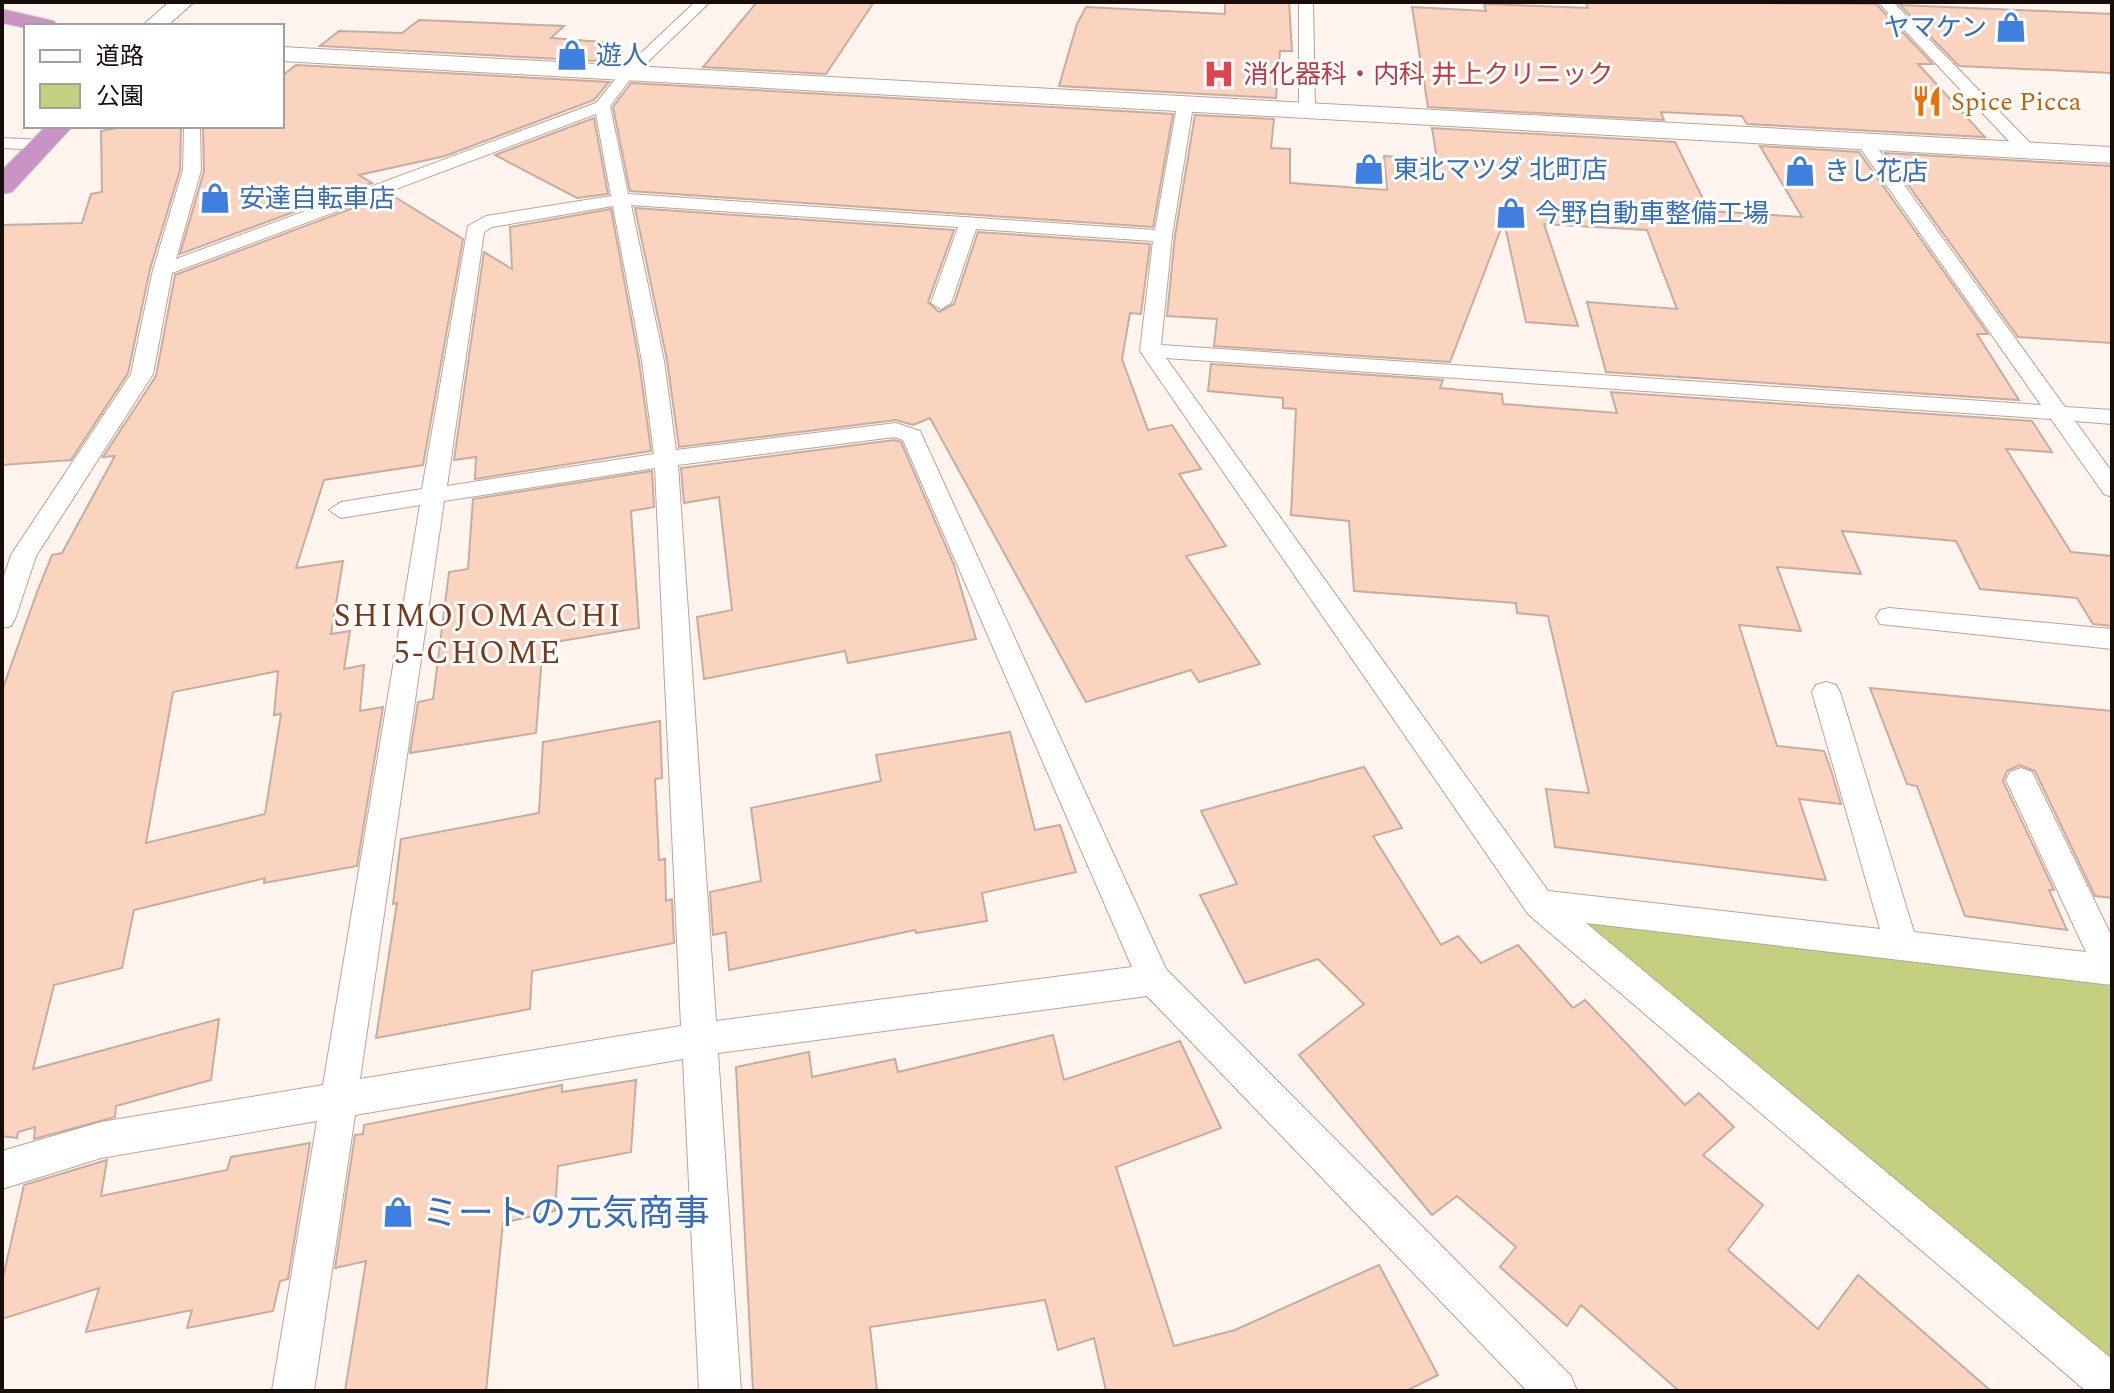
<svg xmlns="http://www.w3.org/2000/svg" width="2114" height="1393" font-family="Spectral,'Noto Sans JP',serif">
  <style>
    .green { fill: #c4cf80 }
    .building { fill: #fbd4bf; stroke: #c6ada0; stroke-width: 2; fill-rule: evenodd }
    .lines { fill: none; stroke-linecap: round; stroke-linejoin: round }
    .service-casing { stroke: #bca396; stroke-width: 2 }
    .tertiary-casing { stroke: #bca396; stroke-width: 2 }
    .trunk-casing { stroke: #d5d4d3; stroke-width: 2 }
    .service { fill: #fff; fill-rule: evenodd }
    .tertiary { fill: #fff; fill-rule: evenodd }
    .trunk { fill: #ca93c6; fill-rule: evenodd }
    .labels { text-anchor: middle; stroke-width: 6; stroke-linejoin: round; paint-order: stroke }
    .far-shop-label { font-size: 26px; fill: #366cbe; stroke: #fff; text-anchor: start }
    .far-health-label { font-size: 26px; fill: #be3a42; stroke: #fff; text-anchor: start }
    .far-food-label { font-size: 26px; fill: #c56008; stroke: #fff; text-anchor: start }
    .neighbourhood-label { font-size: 32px; letter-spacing: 2px; fill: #783719; stroke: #fff }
    .near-shop-label { font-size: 36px; fill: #366cbe; stroke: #fff; text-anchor: start }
  </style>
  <rect width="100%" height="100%" fill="#fff4ee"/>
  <polygon class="green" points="1539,904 2112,970 2112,1386"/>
  <g class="building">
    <polygon points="757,2 874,2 826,74 703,67"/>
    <polygon points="1225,2 1289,2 1292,51 1280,51 1276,98 1059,86 1077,24 1086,7 1225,14"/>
    <polygon points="1586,2 1876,4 1933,64 1918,64 1985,137 1747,124 1742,116 1661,112 1664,120 1428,107 1412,7 1486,11 1484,4 1588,8"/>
    <polygon points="1900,5 2112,14 2112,73 1959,66"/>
    <polygon points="419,20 564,26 551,38 616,43 597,61 320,46 339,31 402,33"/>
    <polygon points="296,65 609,82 594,100 445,156 359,175 372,183 180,254 204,171 203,126 282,126 282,76"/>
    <polygon points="631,83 1173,114 1153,227 630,191 613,107"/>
    <polygon points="1195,115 1274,119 1271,148 1290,149 1290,183 1387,190 1384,156 1437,159 1432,128 1675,142 1709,211 1802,217 1760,146 1859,152 1988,334 1977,334 2019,400 1606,372 1587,302 1677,309 1647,230 1544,224 1578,326 1526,322 1504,221 1450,362 1214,346 1217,319 1167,316 1175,236"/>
    <polygon points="594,118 608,194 577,198 495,155"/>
    <polygon points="127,126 181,126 180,170 150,269 128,373 71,460 2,465 2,225 82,223 91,194 102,192 101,131"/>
    <polygon points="1885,153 2112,166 2112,343 2018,337"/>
    <path d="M390,194L463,239L423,465L324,480L296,568L343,561L331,634L350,631L344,669L364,665L360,711L383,707L357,866L264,883L265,878L134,910L122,968L54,985L33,1069L219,1019L211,1080L116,1106L115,1117L34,1139L35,1127L18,1132L17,1138L2,1136V691L37,592L52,555L62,553L115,456L103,457L156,376L175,275ZM278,671L274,715L281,714L265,814L146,843L173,692Z"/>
    <polygon points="635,208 954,230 928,302 939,312 954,304 978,232 1150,244 1141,314 1130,313 1122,359 1148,430 1172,425 1201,469 1179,474 1226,546 1186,556 1260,664 1199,682 1191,670 1086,702 930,418 913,425 896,420 679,447 667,360"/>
    <polygon points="611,209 639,361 651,451 475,479 476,457 454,460 484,252 512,269 510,227"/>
    <polygon points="1211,364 1443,380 1440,388 1502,394 1503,404 1617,413 1611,392 2032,421 2052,452 2006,449 2071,552 2112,556 2112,626 2093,624 2077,598 1980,589 1956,541 1842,531 1861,574 1777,567 1801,631 1739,625 1777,746 1824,751 1831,770 1841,804 1799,799 1826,880 1555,847 1546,789 1589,793 1548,616 1517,613 1516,603 1354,591 1349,521 1291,515 1296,409 1283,408 1283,398 1208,391"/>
    <polygon points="894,440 901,442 954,565 976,639 848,663 845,651 704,679 697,617 732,610 719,497 684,503 681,468"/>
    <polygon points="652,471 654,507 631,511 639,628 543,644 536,733 410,753 418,702 433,699 449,572 468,569 473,499"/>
    <polygon points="1870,688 2112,711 2112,898 2095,896 2035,771 2020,765 2007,771 2003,781 2054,890 2049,890 2067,930 1965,916 1917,786 1907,784"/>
    <polygon points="660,721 662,778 655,779 659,860 665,859 666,901 672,899 674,943 532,971 530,1009 376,1038 397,903 393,904 401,839 539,813 543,742"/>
    <polygon points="1010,732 1035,830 1060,825 1076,872 982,893 987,921 916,933 915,930 729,970 726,932 713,935 710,892 761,881 751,808 881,781 876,755"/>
    <polygon points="1364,767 1402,828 1373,836 1441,945 1458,936 1481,963 1518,945 1573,1008 1585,1000 1685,1105 1699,1093 1734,1127 1703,1155 1763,1205 1728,1250 1818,1329 1858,1275 1991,1391 1679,1391 1581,1305 1567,1326 1500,1267 1516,1247 1457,1196 1432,1215 1299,1055 1364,1004 1318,959 1245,983 1200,895 1237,884 1201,811"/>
    <polygon points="1053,1035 1064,1080 1180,1041 1221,1128 1116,1167 1174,1346 1235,1330 1379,1265 1438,1375 1406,1391 1106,1391 1094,1338 1058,1350 1045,1300 870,1327 877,1391 753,1391 736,1067 809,1052 812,1077 895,1059 898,1072"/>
    <polygon points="636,1080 631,1152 558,1166 555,1211 503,1223 486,1391 345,1391 366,1261 335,1268 355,1135 363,1134 364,1125 562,1085 562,1092"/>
    <polygon points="310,1143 288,1279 280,1281 273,1311 187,1328 192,1310 86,1332 99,1288 2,1319 2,1282 24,1185 107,1160 101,1196 227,1170 231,1157"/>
  </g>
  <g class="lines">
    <defs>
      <g id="service">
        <path d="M695,2H710L632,77L610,106L628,194L1155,230L1177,106L1185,101L1193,106L1172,236L1161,345L2041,405L1856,142L1858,138H1870L2065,407L2112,410V424L2075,421L2112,472V497L2104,494L2051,419L1166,358L1548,891L1880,929L1812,692L1816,685L1826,682L1836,685L1840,692L1914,932L2086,952L2006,780L2010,772L2021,768L2032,772L2112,937V985L1586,923L2112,1359V1391H2086L1528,914L1140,351L1153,241L976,229L951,303L941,309L931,303L958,227L631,205L664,361L676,450L896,423L920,431L1166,969L1571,1376L1577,1391H1527L1147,996L718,1053L741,1391H699L683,1059L355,1115L314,1391H272L317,1121L101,1158L2,1189V1151L101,1122L323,1085L420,505L341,518L329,510L341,502L422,489L468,226L486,216L611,196L596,114L172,273L153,374L36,556L15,619L11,626L2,628V582L11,555L131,374L153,270L183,170L184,126H200L201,170L176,259L596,103L622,71ZM613,206L642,361L654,454L447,486L484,232L492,227ZM894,437L903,440L1132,967L716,1021L678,465ZM655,468L681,1026L360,1079L444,501Z"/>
        <polygon points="1299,2 1313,2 1315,112 1307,117 1299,112"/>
        <polygon points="1878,2 1893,2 2034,147 2034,155 2022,155"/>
        <polygon points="2,138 43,140 51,145 43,150 2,148"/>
        <polygon points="1889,608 2112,629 2112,649 1880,624 1876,617 1880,610"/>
      </g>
      <g id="tertiary">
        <polygon points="169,2 194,2 167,26 142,26"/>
        <polygon points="282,47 2112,147 2112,163 282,61"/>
      </g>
      <g id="trunk">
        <polygon points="2,9 54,21 57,26 26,28 2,23"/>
        <polygon points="46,126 73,126 12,192 2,194 2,170"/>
      </g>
    </defs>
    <use href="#service" class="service-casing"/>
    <use href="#tertiary" class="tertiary-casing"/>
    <use href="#trunk" class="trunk-casing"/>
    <use href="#service" class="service"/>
    <use href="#tertiary" class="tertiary"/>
    <use href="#trunk" class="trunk"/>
  </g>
  <defs>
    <symbol id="shop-bare" viewBox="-9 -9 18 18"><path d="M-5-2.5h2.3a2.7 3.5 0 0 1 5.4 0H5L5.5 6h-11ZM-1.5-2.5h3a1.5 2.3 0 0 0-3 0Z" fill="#3f7fe0" stroke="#fff" stroke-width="2.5" paint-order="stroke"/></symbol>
    <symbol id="hospital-bare" viewBox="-9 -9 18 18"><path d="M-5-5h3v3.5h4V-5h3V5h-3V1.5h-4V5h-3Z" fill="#e0444e" stroke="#fff" stroke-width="2.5" paint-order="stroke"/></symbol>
    <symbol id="restaurant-bare" viewBox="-9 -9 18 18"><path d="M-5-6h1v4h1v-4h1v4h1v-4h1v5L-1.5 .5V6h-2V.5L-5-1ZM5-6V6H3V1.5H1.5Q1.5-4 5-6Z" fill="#e8710a" stroke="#fff" stroke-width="2.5" paint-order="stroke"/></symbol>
  </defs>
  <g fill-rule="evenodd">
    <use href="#shop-bare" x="1989" y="5" width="44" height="44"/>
    <use href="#shop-bare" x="550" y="33" width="44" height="44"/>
    <use href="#hospital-bare" x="1197" y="52" width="44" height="44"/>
    <use href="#restaurant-bare" x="1905" y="79" width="44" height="44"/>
    <use href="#shop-bare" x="1347" y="147" width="44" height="44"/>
    <use href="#shop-bare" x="1778" y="149" width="44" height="44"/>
    <use href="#shop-bare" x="193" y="176" width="44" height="44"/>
    <use href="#shop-bare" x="1489" y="191" width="44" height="44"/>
    <use href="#shop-bare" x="376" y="1190" width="44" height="44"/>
  </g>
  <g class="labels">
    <g class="far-shop-label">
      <text x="1987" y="36" text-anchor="end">ヤマケン</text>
      <text x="596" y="64">遊人</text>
      <text x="1393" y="178">東北マツダ 北町店</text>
      <text x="1824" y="180">きし花店</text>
      <text x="239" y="207">安達自転車店</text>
      <text x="1535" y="222">今野自動車整備工場</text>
    </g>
    <g class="far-health-label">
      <text x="1243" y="83">消化器科・内科 井上クリニック</text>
    </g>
    <g class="far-food-label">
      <text x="1951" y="110">Spice Picca</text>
    </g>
    <g class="neighbourhood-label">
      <text x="478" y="626">SHIMOJOMACHI<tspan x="478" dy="37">5-CHOME</tspan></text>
    </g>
    <g class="near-shop-label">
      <text x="422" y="1225">ミートの元気商事</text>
    </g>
  </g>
  <rect width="2114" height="1393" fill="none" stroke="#170e0a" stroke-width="8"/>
  <rect x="24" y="24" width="260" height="104" fill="#ffffff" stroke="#a29f9d" stroke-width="2"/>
  <rect x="40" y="50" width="40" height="12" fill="#ffffff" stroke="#a29f9d" stroke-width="2"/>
  <text x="96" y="64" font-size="24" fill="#170e0a">道路</text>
  <rect x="40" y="84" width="40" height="24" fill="#c4cf80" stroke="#a29f9d" stroke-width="2"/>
  <text x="96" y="104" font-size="24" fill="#170e0a">公園</text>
</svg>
